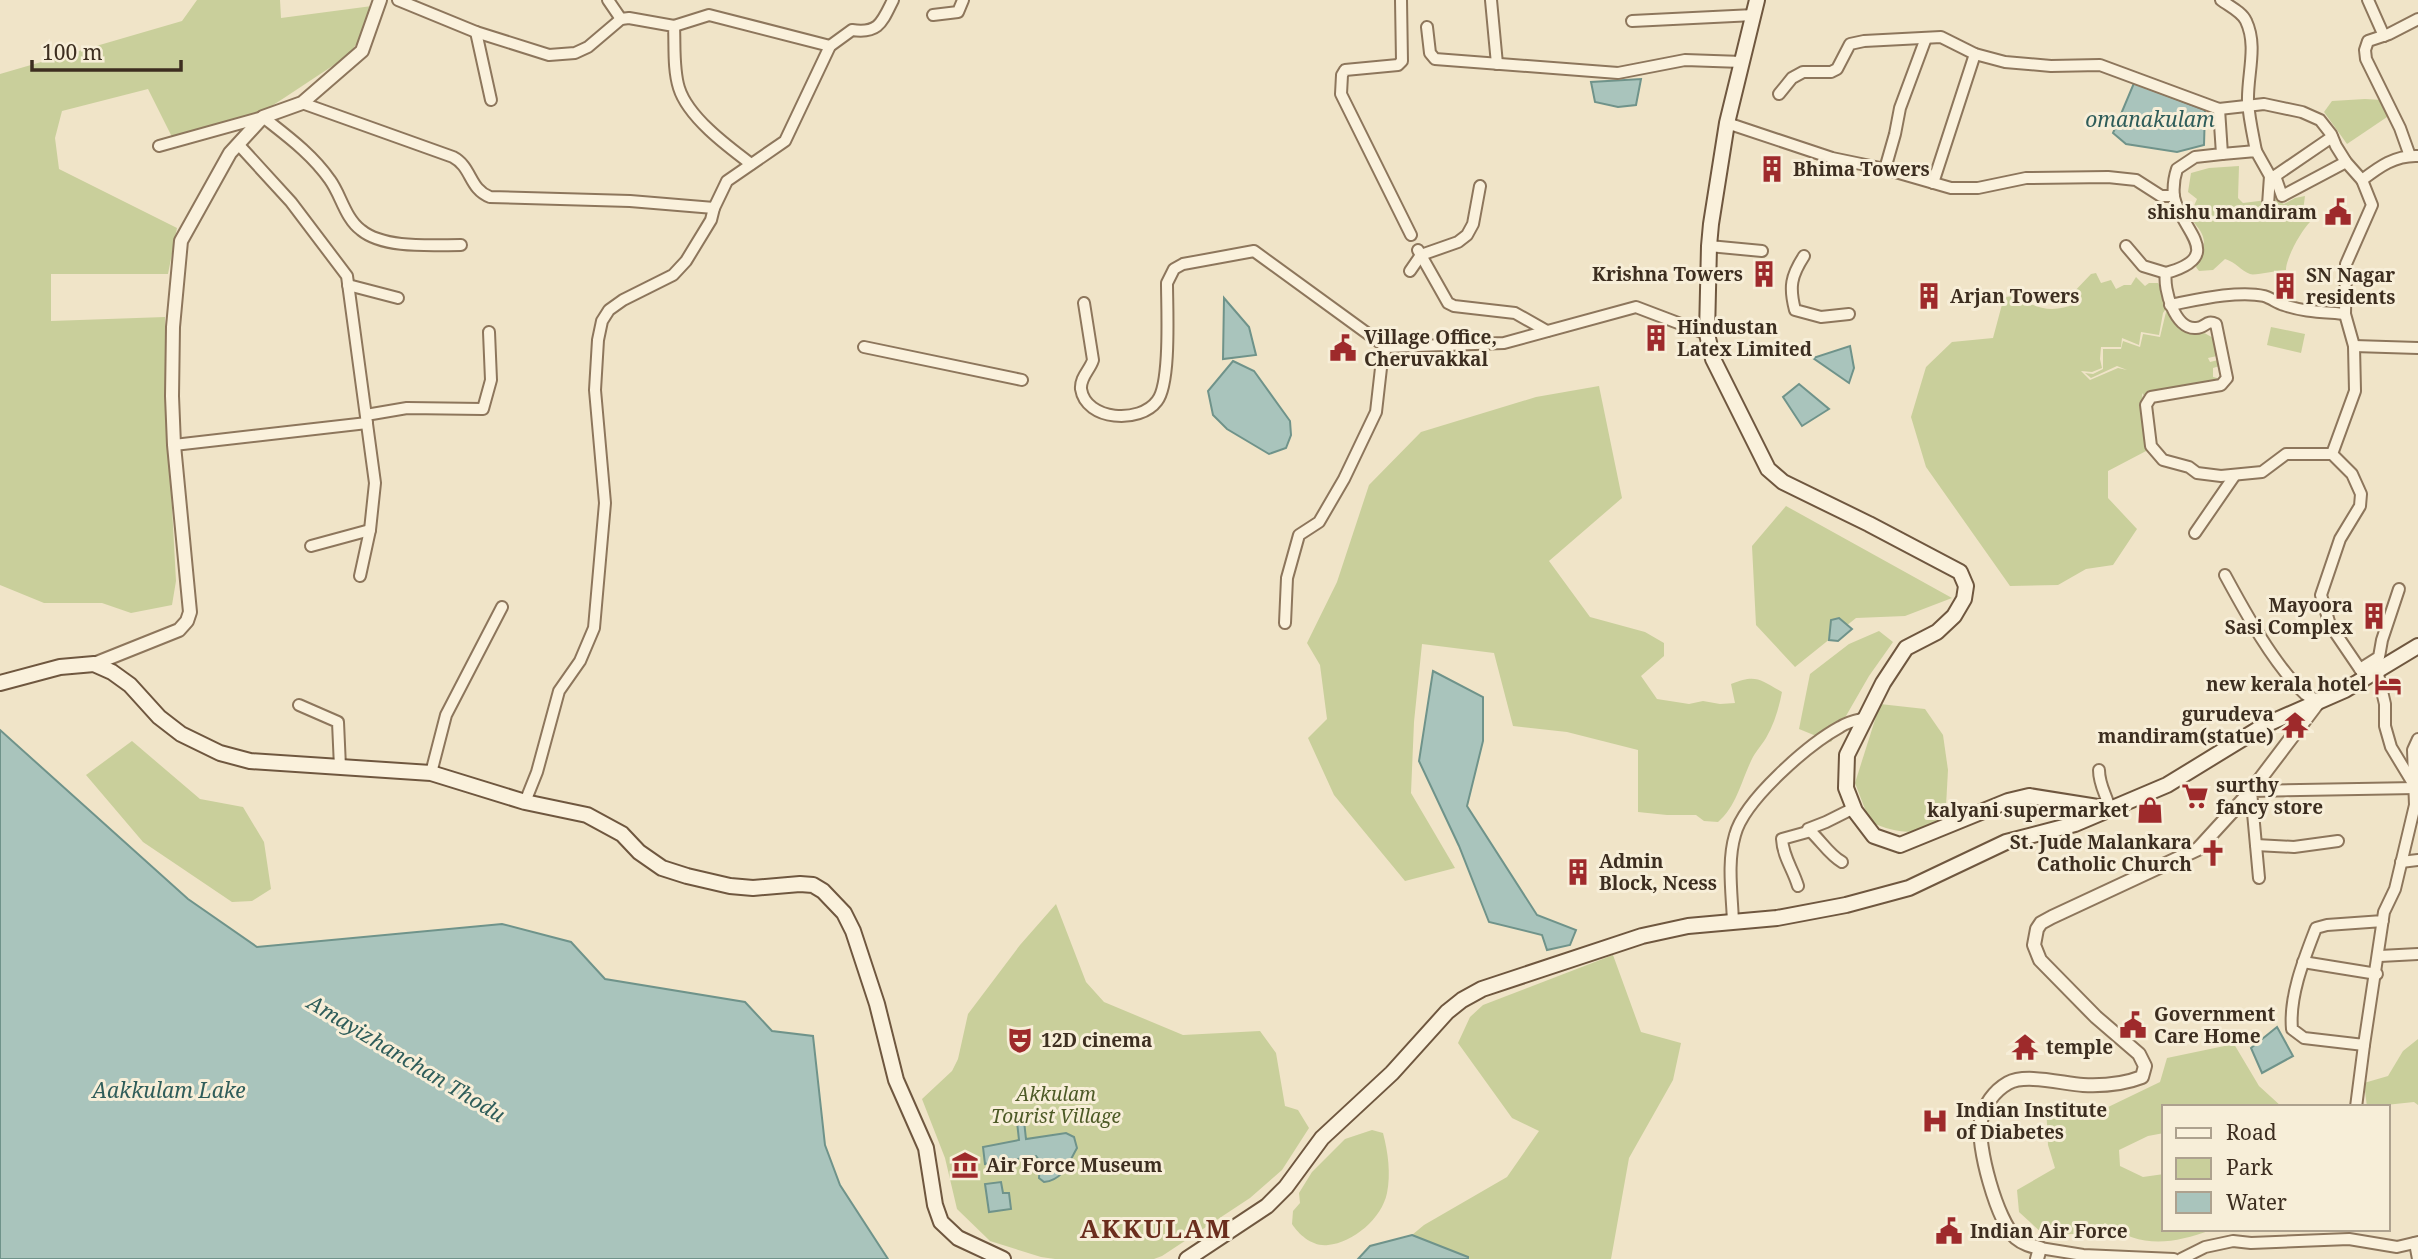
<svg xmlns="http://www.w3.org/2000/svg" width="2418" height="1259" font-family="'Noto Serif',serif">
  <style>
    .green { fill: #c9cf9b }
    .water { fill: #a9c4bc; stroke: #6f938a; stroke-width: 2 }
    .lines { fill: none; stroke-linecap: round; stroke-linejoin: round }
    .minor-casing { stroke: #8d765c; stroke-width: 14 }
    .tertiary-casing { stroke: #8d765c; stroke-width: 16 }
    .secondary-casing { stroke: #6f573f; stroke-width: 18 }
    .minor { stroke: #faf1dc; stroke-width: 10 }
    .tertiary { stroke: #faf1dc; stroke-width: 12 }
    .secondary { stroke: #faf1dc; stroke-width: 14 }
    .labels { text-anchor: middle; stroke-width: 6; stroke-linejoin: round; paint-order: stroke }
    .poi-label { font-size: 19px; font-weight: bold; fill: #3d2e20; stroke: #f7eed8; text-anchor: start }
    .park-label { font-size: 19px; font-style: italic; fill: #4d5a26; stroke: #f7eed8 }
    .water-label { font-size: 21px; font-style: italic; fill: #2f5d5a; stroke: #f7eed8 }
    .district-label { font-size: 26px; font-weight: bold; letter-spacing: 2px; fill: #6b2e1e; stroke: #f7eed8 }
  </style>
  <rect width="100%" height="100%" fill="#f0e4c8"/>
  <g class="green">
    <polygon points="197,0 280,0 281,18 372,6 366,29 349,55 284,98 256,116 172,137 148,89 62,111 55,138 59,169 177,228 168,274 51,274 51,321 165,317 165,379 176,581 172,605 131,613 102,603 44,603 0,585 0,74 182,21"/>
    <polygon points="2365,99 2383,100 2390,115 2347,144 2324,112 2332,101"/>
    <path d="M2239,166L2238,198L2243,203L2275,199L2284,204L2295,198L2305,196L2303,211L2310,222C2301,231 2286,258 2286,270C2278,270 2254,276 2250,274C2241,271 2236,262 2225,259L2213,270L2199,271L2196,267C2207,241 2208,238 2189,217L2197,199L2188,192L2191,173L2209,168Z"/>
    <path d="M2096,273L2101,283L2111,280L2116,289L2124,285H2131L2136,277L2145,286L2149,283H2158L2169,304L2163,313L2159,335L2141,332L2139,345L2122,338L2121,347H2101L2100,359L2102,368L2092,372L2081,371L2090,380L2118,368L2127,370L2117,366L2091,378L2085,373L2093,374L2103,369V349H2121L2123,341L2140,347L2143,334L2160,337L2166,312L2171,307L2199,330L2217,340V356L2208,358L2210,362L2222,359L2223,365L2213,368V377L2221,379L2222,381L2144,396L2142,393L2148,450L2108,471V498L2137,529L2113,565L2086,569L2058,585L2010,586L1926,467L1911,417L1926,367L1952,342L1993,338L2004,297C2016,295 2020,299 2031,304C2045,311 2061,310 2075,304L2071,295L2091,274Z"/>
    <polygon points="2271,327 2305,334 2301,353 2267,345"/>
    <path d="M1599,386L1622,498L1549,561L1590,617L1645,632L1664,643V656L1641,676L1657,699L1689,704L1703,701L1720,704L1735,703L1731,684C1756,674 1759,679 1782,692C1779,708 1774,724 1766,738C1761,746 1755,752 1751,761C1741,782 1736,807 1718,822L1704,821L1696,815H1667L1638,812V750L1567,732L1513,726L1494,653L1422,644L1414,722L1411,793L1455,868L1405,881L1334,795L1308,738L1327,719L1320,665L1307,643L1337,582L1369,485L1421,432L1536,397Z"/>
    <polygon points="1786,506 1952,598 1905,616 1856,618 1795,667 1756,625 1752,546"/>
    <polygon points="1879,631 1893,642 1869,676 1831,742 1799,729 1810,674 1849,644"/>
    <path d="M1880,704L1925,709L1943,735L1948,770L1945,824C1913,834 1901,835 1870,822L1855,783Z"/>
    <polygon points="132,741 200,799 243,807 264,842 271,889 252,901 232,902 143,842 86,775"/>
    <polygon points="1056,904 1086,982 1104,1002 1183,1035 1260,1031 1276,1053 1285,1106 1298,1110 1309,1128 1282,1170 1250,1198 1162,1256 1154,1259 1055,1259 1041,1257 990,1241 957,1209 945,1158 922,1099 952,1071 958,1059 968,1014 1020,945"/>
    <polygon points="1613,955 1641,1032 1681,1043 1673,1080 1629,1158 1611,1259 1468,1259 1412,1235 1424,1225 1507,1177 1539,1131 1512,1118 1458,1043 1470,1017 1483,1005"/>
    <polygon points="2418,1039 2418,1105 2414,1102 2367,1107 2364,1083 2388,1076 2403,1051"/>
    <path d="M2234,1044L2259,1086L2282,1107H2164V1133L2148,1136L2119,1150L2120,1166L2143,1177L2164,1174V1229L2211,1230C2172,1244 2141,1249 2105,1223L2090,1234H2043L2019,1212L2017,1190L2055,1168L2048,1145L2046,1105L2104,1109L2160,1082L2167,1058Z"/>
    <path d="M1372,1130L1383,1133C1388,1152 1391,1174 1387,1193C1382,1218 1353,1243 1328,1245C1313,1247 1299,1235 1292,1224L1293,1211L1300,1203L1299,1193L1312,1172L1345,1139Z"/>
  </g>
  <g class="water">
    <polygon points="1641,79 1636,105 1618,107 1595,102 1591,82"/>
    <polygon points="2134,83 2205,110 2204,145 2177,152 2126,144 2113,133"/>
    <polygon points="1224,298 1249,327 1256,355 1223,359"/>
    <polygon points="1850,346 1854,368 1849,383 1813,358"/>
    <polygon points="1233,361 1254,371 1290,421 1291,435 1286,448 1269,454 1227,429 1213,415 1208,391"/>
    <polygon points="1799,384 1829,409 1802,426 1783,397"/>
    <polygon points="1839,618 1852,629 1838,641 1829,640 1831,620"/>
    <polygon points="1433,671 1483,697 1483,741 1467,806 1537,915 1576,930 1570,945 1547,950 1542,935 1489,922 1459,846 1419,761"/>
    <polygon points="0,730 188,899 257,947 502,924 571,942 605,979 745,1002 772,1031 813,1036 825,1145 840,1185 888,1259 0,1259"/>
    <polygon points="2277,1027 2293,1056 2262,1073 2251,1048"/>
    <path d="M1023,1112L1026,1139L1066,1133L1074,1137L1077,1148C1068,1164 1063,1180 1044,1182L1039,1178L1040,1161L1036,1156L985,1164L983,1147L1019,1140L1016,1113Z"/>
    <polygon points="1001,1182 1003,1193 1009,1193 1011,1209 989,1212 985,1184"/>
    <polygon points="1412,1235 1468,1257 1468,1259 1358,1259 1370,1246"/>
  </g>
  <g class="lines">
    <defs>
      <g id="minor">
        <path d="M398,0L476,32L549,55L575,53L588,47L621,19L629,18L674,26C675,46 673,69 679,88C688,117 727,146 751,164"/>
        <polyline points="608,0 621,19"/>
        <polyline points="1401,0 1402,61 1398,65 1345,70 1342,75 1341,94 1411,235"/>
        <polyline points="1491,0 1497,64"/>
        <path d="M2221,0C2229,6 2242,12 2246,21C2258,46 2247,75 2248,102C2249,118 2253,135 2256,151"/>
        <polyline points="2368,0 2384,36"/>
        <polyline points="933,15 958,12 963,0"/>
        <polyline points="1632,21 1754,15"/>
        <polyline points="674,26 709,15 830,46"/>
        <polyline points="1427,27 1430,53 1435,59 1618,73 1685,60 1742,62"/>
        <polyline points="476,32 491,100"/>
        <polyline points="1779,94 1792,78 1803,72 1831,72 1837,69 1850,44 1864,41 1941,37 1975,54 2005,62 2051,66 2100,65 2219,109 2264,104 2302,112 2320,120 2331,134 2336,146 2346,162 2362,180"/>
        <path d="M302,103L453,157C472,167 469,189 490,197L630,201L714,208"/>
        <path d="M2219,109L2222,154L2195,157L2177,169C2174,178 2173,188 2174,197C2181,231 2227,256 2166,273C2163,289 2175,330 2196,328C2206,328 2206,319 2216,324L2227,378L2221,385L2151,397L2146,405L2151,446L2163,460L2189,467L2197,473L2221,476L2262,472L2286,454H2332"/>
        <polyline points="1727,123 1832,158 1885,169 1951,188 1978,188 2026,178 2108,177 2136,180 2161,196 2174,196"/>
        <polyline points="238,144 291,202 347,276 375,483 370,530 360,576"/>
        <path d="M159,146L263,117C287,136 312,154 330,180C341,195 345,218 361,230C384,249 432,245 461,245"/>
        <polyline points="2222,154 2256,151 2270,176 2268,205"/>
        <polyline points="2410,156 2400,128 2366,59 2365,50 2368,41 2389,34 2418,19"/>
        <polyline points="1885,169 1895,134 1900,108 1926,38"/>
        <polyline points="2270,176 2275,176 2332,137"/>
        <polyline points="2275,176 2282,196 2346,162"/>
        <polyline points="1933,183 1975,54"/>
        <polyline points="1709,246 1762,251"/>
        <polyline points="2126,246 2143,266 2166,273"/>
        <polyline points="1418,250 1448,303 1454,306 1515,313 1547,331"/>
        <path d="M1804,256C1791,276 1789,287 1795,310L1821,317L1849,314"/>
        <polyline points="1410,271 1421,255 1458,242 1467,235 1473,224 1480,186"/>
        <polyline points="348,285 398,298"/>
        <path d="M1084,303L1093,360C1090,370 1080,377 1081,389C1086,421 1140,424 1157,401C1171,384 1167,308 1167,283L1174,269L1183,264L1254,251L1386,347"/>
        <path d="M2170,305C2196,300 2238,290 2264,296C2271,298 2277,303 2284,305C2303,312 2325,312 2345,314"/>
        <polyline points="2354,346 2418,348"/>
        <polyline points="864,347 1022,380"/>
        <polyline points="366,415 407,408 483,409 491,380 489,332"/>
        <polyline points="174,445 367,423"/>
        <path d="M2332,454L2355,391L2354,346L2345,314L2346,264L2372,205L2362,180C2379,167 2395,155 2418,156"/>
        <polyline points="2332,454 2352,474 2361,494 2360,506 2340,539 2321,595 2330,625 2366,678"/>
        <polyline points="2195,533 2235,475"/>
        <polyline points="311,546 370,530"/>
        <path d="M2225,575C2245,612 2274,665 2305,694C2310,698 2315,699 2320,700"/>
        <polyline points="1285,623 1287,578 1299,535 1319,522 1344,479 1376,412 1381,368 1386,347 1504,343 1636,307 1707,334"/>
        <polyline points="2360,669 2379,657 2382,640 2399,589"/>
        <polyline points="2377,670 2385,704 2385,726 2391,747 2414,785"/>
        <polyline points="299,705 338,722 340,767"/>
        <path d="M2099,770C2099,785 2106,794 2110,809"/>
        <polyline points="431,773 446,715 502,607"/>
        <path d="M525,802L537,772L559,691L580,661L594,628L605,503L595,390L598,340L602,321L609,310L623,300L673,275L686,261L711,220L714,208L727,181L785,141L830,46L852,30C879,34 882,22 893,0"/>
        <polyline points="2256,845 2294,847 2338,841"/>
        <path d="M1842,862C1829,855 1820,839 1808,829L1826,822L1854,808"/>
        <polyline points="2401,862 2418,860"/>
        <polyline points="2259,878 2251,791 2416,788"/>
        <path d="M1798,886C1793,869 1783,857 1782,839L1811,831"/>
        <path d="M2383,921L2327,925L2316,928C2304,959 2289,996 2292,1029L2304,1038L2364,1045L2384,912L2395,889L2415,805L2413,750L2418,739"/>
        <path d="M1733,922C1732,894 1727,862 1735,835C1744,800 1809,744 1840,727C1847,722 1857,720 1866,718"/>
        <polyline points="2380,956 2418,954"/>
        <polyline points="2303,962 2377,974"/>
        <polyline points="2356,1107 2364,1045"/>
        <polyline points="2415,1243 2418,1259"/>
        <polyline points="2040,1248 2083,1255 2174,1259"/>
        <polyline points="2181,1259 2205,1247 2233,1241 2251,1243 2349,1239 2397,1247 2418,1242"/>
      </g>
      <g id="tertiary">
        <polyline points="94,664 179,630 187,621 190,612 174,445 172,396 173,327 181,241 230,153 263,117 302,103 362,51 380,0"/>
        <path d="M2037,1259L2040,1248C2031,1246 2023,1244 2016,1238C1997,1222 1976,1144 1981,1121C1984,1105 1994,1091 2008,1083C2026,1073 2064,1084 2083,1085C2103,1086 2124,1084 2142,1077L2145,1066L2139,1054L2096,1017L2040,960L2034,945L2037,929L2041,923L2052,917L2198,849L2251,791L2320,700"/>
      </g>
      <g id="secondary">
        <polyline points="1757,0 1727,123 1711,224 1709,246 1707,334 1713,359 1768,469 1783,482 1869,524 1960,572 1966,586 1964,599 1954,616 1937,632 1906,648 1883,683 1847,755 1846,788 1855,811 1874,836 1900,845 2008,801 2029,796 2110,809"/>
        <polyline points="0,683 60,667 94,664 112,672 130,685 159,717 181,734 220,753 250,761 431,773 525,802 587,815 622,834 639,852 662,868 687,876 730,886 753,888 800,884 813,885 823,891 844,913 853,931 877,1004 896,1080 926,1148 935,1205 941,1222 958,1238 1003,1259"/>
        <polyline points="1187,1259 1267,1206 1286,1187 1322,1138 1392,1073 1447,1012 1462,1000 1482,989 1642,936 1688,926 1777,918 1846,905 1909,888 2006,842 2075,824 2167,785 2265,725 2345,690 2418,646"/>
      </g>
    </defs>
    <use href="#minor" class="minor-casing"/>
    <use href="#tertiary" class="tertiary-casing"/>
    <use href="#secondary" class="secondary-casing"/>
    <use href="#minor" class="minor"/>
    <use href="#tertiary" class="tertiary"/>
    <use href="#secondary" class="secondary"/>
  </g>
  <defs>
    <symbol id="building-bare" viewBox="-9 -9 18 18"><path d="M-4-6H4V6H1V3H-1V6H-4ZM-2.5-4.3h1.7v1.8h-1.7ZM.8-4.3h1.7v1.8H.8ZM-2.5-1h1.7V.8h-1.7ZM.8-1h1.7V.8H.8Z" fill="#9e2a2b" stroke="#f7eed8" stroke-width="2.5" paint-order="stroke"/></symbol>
    <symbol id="civic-bare" viewBox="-9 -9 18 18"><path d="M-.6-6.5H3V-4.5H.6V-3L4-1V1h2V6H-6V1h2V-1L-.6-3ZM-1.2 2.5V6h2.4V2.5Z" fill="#9e2a2b" stroke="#f7eed8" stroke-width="2.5" paint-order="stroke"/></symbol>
    <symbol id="hotel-bare" viewBox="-9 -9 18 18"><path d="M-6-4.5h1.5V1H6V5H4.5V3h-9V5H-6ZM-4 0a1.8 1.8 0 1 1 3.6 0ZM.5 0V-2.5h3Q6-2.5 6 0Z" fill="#9e2a2b" stroke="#f7eed8" stroke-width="2.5" paint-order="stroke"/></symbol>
    <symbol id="temple-bare" viewBox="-9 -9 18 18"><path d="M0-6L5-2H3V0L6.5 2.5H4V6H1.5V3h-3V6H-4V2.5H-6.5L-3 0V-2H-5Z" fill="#9e2a2b" stroke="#f7eed8" stroke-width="2.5" paint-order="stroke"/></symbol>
    <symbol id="supermarket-bare" viewBox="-9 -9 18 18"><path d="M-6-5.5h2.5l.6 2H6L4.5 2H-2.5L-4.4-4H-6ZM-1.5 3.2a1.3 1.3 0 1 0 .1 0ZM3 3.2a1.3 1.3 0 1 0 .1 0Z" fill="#9e2a2b" stroke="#f7eed8" stroke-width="2.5" paint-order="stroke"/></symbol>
    <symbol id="shop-bare" viewBox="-9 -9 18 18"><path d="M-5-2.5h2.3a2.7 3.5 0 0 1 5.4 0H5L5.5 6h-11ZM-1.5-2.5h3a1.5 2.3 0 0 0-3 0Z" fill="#9e2a2b" stroke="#f7eed8" stroke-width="2.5" paint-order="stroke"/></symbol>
    <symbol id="church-bare" viewBox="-9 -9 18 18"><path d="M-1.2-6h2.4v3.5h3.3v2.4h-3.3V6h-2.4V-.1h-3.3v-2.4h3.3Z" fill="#9e2a2b" stroke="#f7eed8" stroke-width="2.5" paint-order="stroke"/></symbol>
    <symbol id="theatre-bare" viewBox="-9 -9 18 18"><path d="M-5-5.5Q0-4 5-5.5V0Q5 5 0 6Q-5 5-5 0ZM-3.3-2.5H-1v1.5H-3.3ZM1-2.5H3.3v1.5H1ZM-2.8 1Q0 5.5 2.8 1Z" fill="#9e2a2b" stroke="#f7eed8" stroke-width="2.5" paint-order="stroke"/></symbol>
    <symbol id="hospital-bare" viewBox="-9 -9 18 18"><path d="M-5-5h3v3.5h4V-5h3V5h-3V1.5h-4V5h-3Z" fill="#9e2a2b" stroke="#f7eed8" stroke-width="2.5" paint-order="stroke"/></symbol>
    <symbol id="museum-bare" viewBox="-9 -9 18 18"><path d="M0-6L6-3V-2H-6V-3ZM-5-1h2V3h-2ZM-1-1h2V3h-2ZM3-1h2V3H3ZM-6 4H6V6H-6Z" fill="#9e2a2b" stroke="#f7eed8" stroke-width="2.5" paint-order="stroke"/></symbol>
  </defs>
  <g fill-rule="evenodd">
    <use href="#building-bare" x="1753" y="150" width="38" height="38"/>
    <use href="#civic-bare" x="2319" y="193" width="38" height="38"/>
    <use href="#building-bare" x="1745" y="255" width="38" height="38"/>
    <use href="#building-bare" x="2266" y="267" width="38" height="38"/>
    <use href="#building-bare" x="1910" y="277" width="38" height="38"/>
    <use href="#building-bare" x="1637" y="319" width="38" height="38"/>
    <use href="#civic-bare" x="1324" y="329" width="38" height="38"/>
    <use href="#building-bare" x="2355" y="597" width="38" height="38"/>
    <use href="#hotel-bare" x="2369" y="665" width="38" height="38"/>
    <use href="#temple-bare" x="2276" y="706" width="38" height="38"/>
    <use href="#supermarket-bare" x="2176" y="777" width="38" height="38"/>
    <use href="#shop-bare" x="2131" y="791" width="38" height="38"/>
    <use href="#church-bare" x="2194" y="834" width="38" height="38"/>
    <use href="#building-bare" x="1559" y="853" width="38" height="38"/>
    <use href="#civic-bare" x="2114" y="1006" width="38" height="38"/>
    <use href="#theatre-bare" x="1001" y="1021" width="38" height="38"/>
    <use href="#temple-bare" x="2006" y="1028" width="38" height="38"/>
    <use href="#hospital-bare" x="1916" y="1102" width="38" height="38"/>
    <use href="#museum-bare" x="946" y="1146" width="38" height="38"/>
    <use href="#civic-bare" x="1930" y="1212" width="38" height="38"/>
  </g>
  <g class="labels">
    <g class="poi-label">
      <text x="1793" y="176">Bhima Towers</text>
      <text x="2317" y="219" text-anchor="end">shishu mandiram</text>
      <text x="1743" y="281" text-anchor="end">Krishna Towers</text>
      <text x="2306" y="282">SN Nagar<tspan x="2306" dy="22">residents</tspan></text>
      <text x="1950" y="303">Arjan Towers</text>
      <text x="1677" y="334">Hindustan<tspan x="1677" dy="22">Latex Limited</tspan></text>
      <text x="1364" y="344">Village Office,<tspan x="1364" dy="22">Cheruvakkal</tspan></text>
      <text x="2353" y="612" text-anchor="end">Mayoora<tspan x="2353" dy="22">Sasi Complex</tspan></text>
      <text x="2367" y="691" text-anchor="end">new kerala hotel</text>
      <text x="2274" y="721" text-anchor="end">gurudeva<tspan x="2274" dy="22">mandiram(statue)</tspan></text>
      <text x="2216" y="792">surthy<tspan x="2216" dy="22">fancy store</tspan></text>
      <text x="2129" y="817" text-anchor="end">kalyani supermarket</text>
      <text x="2192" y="849" text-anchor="end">St. Jude Malankara<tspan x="2192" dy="22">Catholic Church</tspan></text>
      <text x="1599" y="868">Admin<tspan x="1599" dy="22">Block, Ncess</tspan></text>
      <text x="2154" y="1021">Government<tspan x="2154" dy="22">Care Home</tspan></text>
      <text x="1041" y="1047">12D cinema</text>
      <text x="2046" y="1054">temple</text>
      <text x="1956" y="1117">Indian Institute<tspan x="1956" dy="22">of Diabetes</tspan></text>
      <text x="986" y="1172">Air Force Museum</text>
      <text x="1970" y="1238">Indian Air Force</text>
    </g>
    <g class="park-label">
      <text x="1056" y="1101">Akkulam<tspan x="1056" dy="22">Tourist Village</tspan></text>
    </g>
    <g class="water-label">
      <text x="2150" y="127">omanakulam</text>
      <text transform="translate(406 1059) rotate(31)" y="7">Amayizhanchan Thodu</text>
      <text x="169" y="1098">Aakkulam Lake</text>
    </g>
    <g class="district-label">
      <text x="1156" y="1238">AKKULAM</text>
    </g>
  </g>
  <rect x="2162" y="1105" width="228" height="126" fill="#f7eed8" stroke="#ada18e" stroke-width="2"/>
  <rect x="2176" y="1128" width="35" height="10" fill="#faf1dc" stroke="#ada18e" stroke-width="2"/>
  <text x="2226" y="1140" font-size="21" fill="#3d2e20">Road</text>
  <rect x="2176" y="1158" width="35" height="21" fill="#c9cf9b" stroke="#ada18e" stroke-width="2"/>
  <text x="2226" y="1175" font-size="21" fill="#3d2e20">Park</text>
  <rect x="2176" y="1192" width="35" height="21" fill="#a9c4bc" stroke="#ada18e" stroke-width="2"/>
  <text x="2226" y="1210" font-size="21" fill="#3d2e20">Water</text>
  <path d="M32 60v10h149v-10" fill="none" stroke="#3d2e20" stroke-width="3.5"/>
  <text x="42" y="60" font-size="21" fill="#3d2e20" stroke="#f7eed8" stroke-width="5" paint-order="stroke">100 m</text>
</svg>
